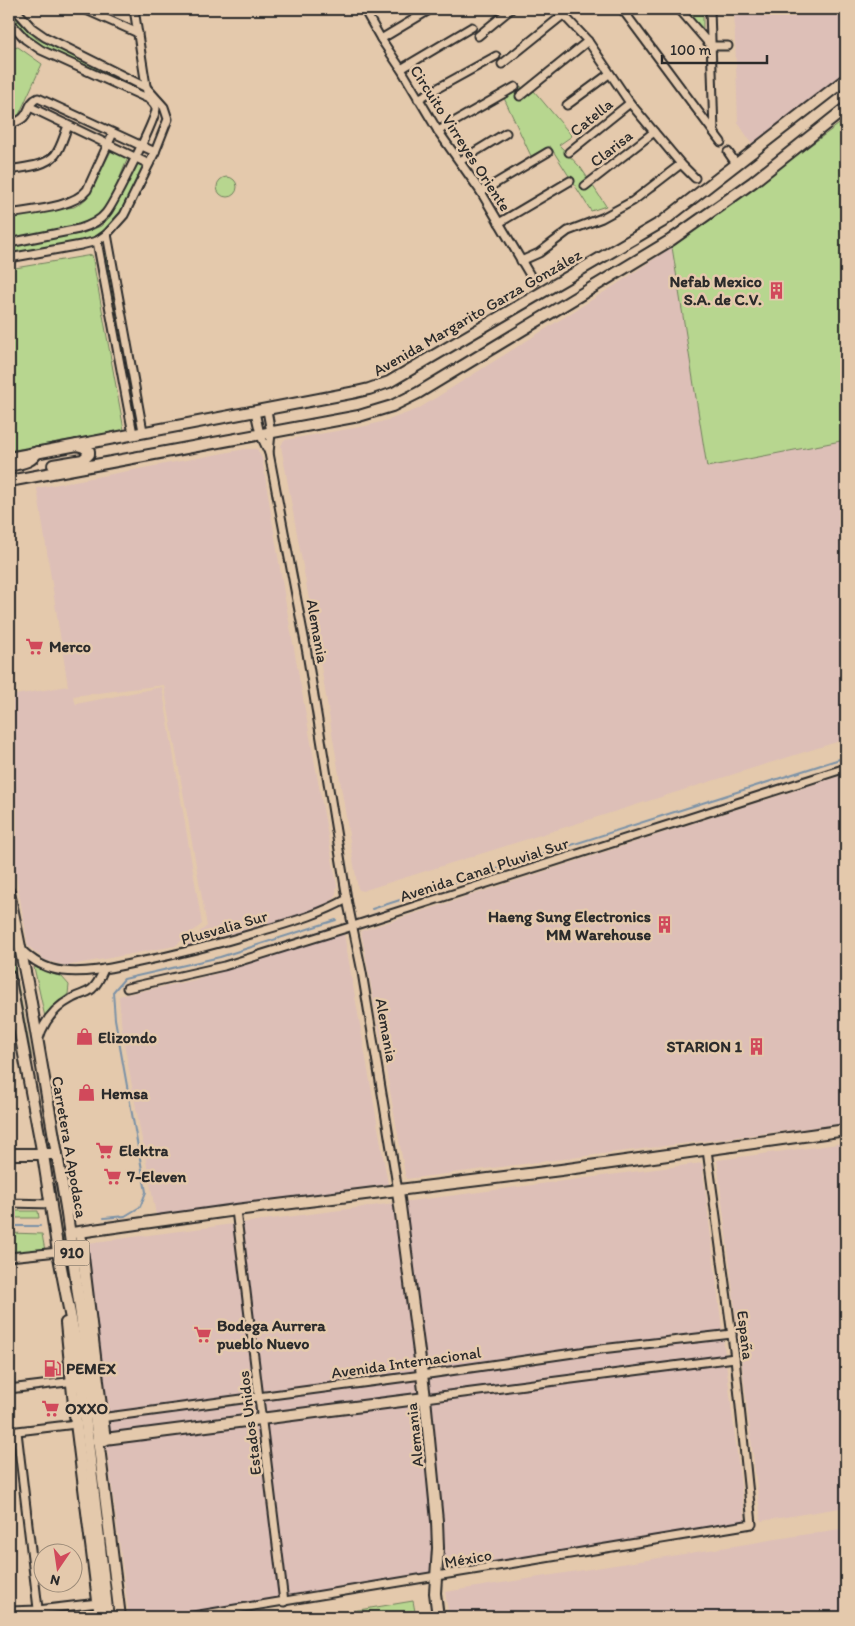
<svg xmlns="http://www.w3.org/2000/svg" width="855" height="1626" font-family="Itim,sans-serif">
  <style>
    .built { fill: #ddbfb7 }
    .green { fill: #b7d68f; stroke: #71805d }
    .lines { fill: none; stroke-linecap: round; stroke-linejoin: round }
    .stream { stroke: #7b92a7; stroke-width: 2 }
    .street-casing { stroke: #2b2b2b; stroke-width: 11 }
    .secondary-casing { stroke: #2b2b2b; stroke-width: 14 }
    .primary-casing { stroke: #2b2b2b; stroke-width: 14 }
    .street { stroke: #e4c9ac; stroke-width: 7 }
    .secondary { stroke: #e4c9ac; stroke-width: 10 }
    .primary { stroke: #e4c9ac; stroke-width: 10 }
    .labels { text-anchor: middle; stroke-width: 5; stroke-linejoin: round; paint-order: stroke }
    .shield { fill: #e4c9ac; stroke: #625a52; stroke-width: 1 }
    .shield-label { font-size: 15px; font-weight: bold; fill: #2b2b2b }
    .street-label { font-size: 16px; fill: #2b2b2b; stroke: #e4c9ac }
    .poi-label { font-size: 16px; font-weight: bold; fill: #2b2b2b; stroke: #e4c9ac; text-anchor: start }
  </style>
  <rect width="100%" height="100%" fill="#e4c9ac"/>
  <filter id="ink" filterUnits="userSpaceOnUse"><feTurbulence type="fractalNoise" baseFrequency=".02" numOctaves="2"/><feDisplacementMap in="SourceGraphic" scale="10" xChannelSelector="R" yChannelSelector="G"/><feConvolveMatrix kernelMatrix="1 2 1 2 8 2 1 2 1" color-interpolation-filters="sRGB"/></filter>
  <g filter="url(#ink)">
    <g class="built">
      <polygon points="734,9 846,9 846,70 753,145 738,123"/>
      <polygon points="672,247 708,467 846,440 846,739 362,891 358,889 320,660 281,446 284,440 366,426 391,419 418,409 617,284"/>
      <polygon points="245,449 257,449 262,458 285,599 337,886 335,898 317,910 182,947 207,926 164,685 73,696 76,704 162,687 202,924 175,946 66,966 45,960 28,946 9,834 9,696 68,686 37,488"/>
      <polygon points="846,774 846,1123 406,1179 361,931"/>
      <polygon points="344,934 388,1184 156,1215 122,1032 119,996 199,979"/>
      <polygon points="846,1143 846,1507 761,1521 717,1160"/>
      <polygon points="702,1163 745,1520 178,1617 129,1617 80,1244"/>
      <polygon points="846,1528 846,1617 449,1617 445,1592"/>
    </g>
    <g class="green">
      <polygon points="9,9 18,21 37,39 140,88 141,93 45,49 29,38 9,15"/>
      <polygon points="684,9 703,9 703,32"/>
      <polygon points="18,47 42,64 17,119 9,121 9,49"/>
      <polygon points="521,86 525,96 534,91 572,136 559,145 581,168 606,206 591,211 550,146 531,156 504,98"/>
      <polygon points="846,119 846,440 707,467 672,247"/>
      <path d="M111,151L128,158C121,173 113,199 103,211C88,230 33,234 9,239V218L74,207L81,203L87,198Z"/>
      <polygon points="137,164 145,167 118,219 111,228 95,239 9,255 9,247 84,233 101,226 112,214"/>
      <circle cx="227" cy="187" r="10"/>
      <polygon points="108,251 139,431 136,431 103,252"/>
      <polygon points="92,255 124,430 9,451 9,269"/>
      <polygon points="9,938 31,1054 31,1072 43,1139 9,961"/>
      <polygon points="34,967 62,977 69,985 68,994 51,1009 45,1017"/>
      <polygon points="50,1170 67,1261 71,1269 80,1327 78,1350 70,1284 49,1172"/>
      <polygon points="9,1211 38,1211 39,1218 9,1218"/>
      <polygon points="9,1233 42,1234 45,1251 9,1253"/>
      <polygon points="413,1601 416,1617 316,1617"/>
    </g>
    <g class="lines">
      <g class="stream">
        <polyline points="372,909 846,757"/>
        <polyline points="104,1218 125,1216 140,1207 146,1192 115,1019 113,992 124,979 220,957 336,920"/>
        <polyline points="9,1226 40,1226"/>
      </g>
      <defs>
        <g id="street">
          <polyline points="84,9 138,33"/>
          <polyline points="134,9 147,92"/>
          <polyline points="364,9 381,39 401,69 438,131 481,192 534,282"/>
          <polyline points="558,9 588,41 630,103 681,164 695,178"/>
          <polyline points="622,9 721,142"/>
          <polyline points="679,9 711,46 728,46"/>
          <polyline points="710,9 714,132"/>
          <path d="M9,21L25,39L41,50L149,99C152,102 155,104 156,108C157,117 114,203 106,213C99,222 89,226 79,229L9,243"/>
          <polyline points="478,36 511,9"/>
          <polyline points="381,39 431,9"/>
          <polyline points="502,64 563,15"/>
          <polyline points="401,69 472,27"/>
          <polyline points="520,96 588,41"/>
          <polyline points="418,99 496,56"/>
          <polyline points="567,105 609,74"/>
          <polyline points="30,107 149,164"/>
          <path d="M9,124C34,119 24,104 38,98L155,152"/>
          <polyline points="438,131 515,87"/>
          <polyline points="569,152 630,103"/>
          <polyline points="728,152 737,165"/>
          <polyline points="460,161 506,133"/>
          <path d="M9,170C23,167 44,167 55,155C61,148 64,135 68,126"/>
          <polyline points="585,186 654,132"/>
          <polyline points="481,192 548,152"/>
          <path d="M9,214C30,210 73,208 87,190L113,133"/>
          <polyline points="499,223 570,181"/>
          <polyline points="107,234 143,431"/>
          <polyline points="97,241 133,434"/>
          <polyline points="9,258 81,245 97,241 107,234 124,215 155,152 168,119 164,107 147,88 45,37 32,28 15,9"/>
          <polyline points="521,261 539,253 568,231 602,218 633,201 681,164"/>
          <polyline points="267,410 271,433 269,453"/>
          <polyline points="255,412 260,434 269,453 307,653 347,899 362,972 398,1191"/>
          <path d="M20,948C32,961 46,969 63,971C88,974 115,967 139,962C179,954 218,944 258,932C288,923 319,915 347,899"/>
          <polyline points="127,988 224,966 353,926 846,768"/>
          <path d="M38,1041C43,1023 54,1008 71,999C77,995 86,994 92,989C98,984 101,976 104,969"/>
          <polyline points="9,1203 52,1204"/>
          <polyline points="236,1210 284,1602"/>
          <polyline points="9,1257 58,1252"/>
          <polyline points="9,1379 10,1389"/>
          <polyline points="9,1389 75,1381"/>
          <polyline points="425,1398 735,1358"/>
          <polyline points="100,1418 422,1375 601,1349 732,1334"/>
          <polyline points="9,1432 76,1424"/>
          <polyline points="17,1432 39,1617"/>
          <polyline points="9,1611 38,1610 98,1603"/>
          <polyline points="187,1617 752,1524 735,1358 707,1150"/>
        </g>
        <g id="secondary">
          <polyline points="9,458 356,392 369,389 389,382 662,222 846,79"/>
          <polyline points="53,465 83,460 89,454 89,451 84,447 77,445"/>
          <path d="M9,466C19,463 32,463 37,452"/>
          <polyline points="9,481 359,416 392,406 418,393 671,240 753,182 846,108"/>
          <polyline points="9,1154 57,1154"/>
          <polyline points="398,1191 425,1398 437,1521 438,1548 435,1593 438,1617"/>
          <polyline points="72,1233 236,1210 561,1170 846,1130"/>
          <polyline points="97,1440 425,1398"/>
        </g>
        <g id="primary">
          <polyline points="9,892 30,997 66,1207 98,1439 120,1617"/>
          <polyline points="9,975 43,1155 58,1252 78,1355 108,1617"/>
          <polyline points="80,1232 101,1406 100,1410 98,1412"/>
          <polyline points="66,1323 75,1415 100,1617"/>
          <polyline points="101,1408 105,1440"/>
        </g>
      </defs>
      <use href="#street" class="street-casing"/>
      <use href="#secondary" class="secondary-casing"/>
      <use href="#primary" class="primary-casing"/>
      <use href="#street" class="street"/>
      <use href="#secondary" class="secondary"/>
      <use href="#primary" class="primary"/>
    </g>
  </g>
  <defs>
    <symbol id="building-bare" viewBox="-9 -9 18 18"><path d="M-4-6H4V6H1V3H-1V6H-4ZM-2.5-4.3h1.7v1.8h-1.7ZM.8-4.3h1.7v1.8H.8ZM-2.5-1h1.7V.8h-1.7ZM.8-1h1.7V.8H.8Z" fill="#d1495b" stroke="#e4c9ac" stroke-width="2.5" paint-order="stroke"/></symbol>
    <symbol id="supermarket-bare" viewBox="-9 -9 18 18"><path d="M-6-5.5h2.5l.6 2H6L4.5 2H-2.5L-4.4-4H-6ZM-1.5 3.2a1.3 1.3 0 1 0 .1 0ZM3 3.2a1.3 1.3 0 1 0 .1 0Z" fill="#d1495b" stroke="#e4c9ac" stroke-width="2.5" paint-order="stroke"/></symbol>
    <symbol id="shop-bare" viewBox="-9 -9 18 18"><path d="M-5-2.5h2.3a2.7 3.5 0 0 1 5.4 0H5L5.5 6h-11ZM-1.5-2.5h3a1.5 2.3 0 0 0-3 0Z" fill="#d1495b" stroke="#e4c9ac" stroke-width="2.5" paint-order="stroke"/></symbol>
    <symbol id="fuel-bare" viewBox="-9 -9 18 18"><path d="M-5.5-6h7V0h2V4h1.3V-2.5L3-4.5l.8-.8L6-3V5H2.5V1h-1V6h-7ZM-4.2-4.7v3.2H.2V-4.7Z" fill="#d1495b" stroke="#e4c9ac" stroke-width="2.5" paint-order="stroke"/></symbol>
  </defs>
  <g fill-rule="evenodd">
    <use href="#building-bare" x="764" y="278" width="25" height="25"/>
    <use href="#supermarket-bare" x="22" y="634" width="25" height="25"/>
    <use href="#building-bare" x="652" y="912" width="25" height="25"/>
    <use href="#shop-bare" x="72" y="1024" width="25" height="25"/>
    <use href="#building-bare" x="744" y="1034" width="25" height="25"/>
    <use href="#shop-bare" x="74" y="1080" width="25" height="25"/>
    <use href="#supermarket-bare" x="92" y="1138" width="25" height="25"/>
    <use href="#supermarket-bare" x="100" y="1164" width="25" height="25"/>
    <use href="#supermarket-bare" x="190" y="1322" width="25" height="25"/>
    <use href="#fuel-bare" x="40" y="1356" width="25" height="25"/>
    <use href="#supermarket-bare" x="38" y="1396" width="25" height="25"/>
  </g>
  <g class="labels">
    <rect class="shield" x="54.5" y="1240.5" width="35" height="25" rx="4"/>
    <g class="shield-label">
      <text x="72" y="1258">910</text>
    </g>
    <g class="street-label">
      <text transform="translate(591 117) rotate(-39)" y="6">Catella</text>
      <text transform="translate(461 138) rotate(57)" y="6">Circuito Virreyes Oriente</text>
      <text transform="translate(611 148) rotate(-38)" y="6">Clarisa</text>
      <text transform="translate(477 312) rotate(-30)" y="6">Avenida Margarito Garza González</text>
      <text transform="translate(318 631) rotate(80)" y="6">Alemania</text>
      <text transform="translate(484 869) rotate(-18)" y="6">Avenida Canal Pluvial Sur</text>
      <text transform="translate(224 927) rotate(-16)" y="6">Plusvalia Sur</text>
      <text transform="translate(387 1030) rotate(80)" y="6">Alemania</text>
      <text transform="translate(70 1147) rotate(80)" y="6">Carretera A Apodaca</text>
      <text transform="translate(746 1335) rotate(83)" y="6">España</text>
      <text transform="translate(406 1362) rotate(-8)" y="6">Avenida Internacional</text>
      <text transform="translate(249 1423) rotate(-97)" y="6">Estados Unidos</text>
      <text transform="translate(414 1435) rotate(-96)" y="6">Alemania</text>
      <text transform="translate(468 1558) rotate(-10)" y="6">México</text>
    </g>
    <g class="poi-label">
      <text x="762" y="287" text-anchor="end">Nefab Mexico<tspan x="762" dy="18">S.A. de C.V.</tspan></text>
      <text x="49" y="652">Merco</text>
      <text x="651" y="922" text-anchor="end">Haeng Sung Electronics<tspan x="651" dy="18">MM Warehouse</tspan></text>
      <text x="98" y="1043">Elizondo</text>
      <text x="742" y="1052" text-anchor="end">STARION 1</text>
      <text x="101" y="1099">Hemsa</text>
      <text x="119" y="1156">Elektra</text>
      <text x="127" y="1182">7-Eleven</text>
      <text x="217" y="1331">Bodega Aurrera<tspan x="217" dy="18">pueblo Nuevo</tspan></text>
      <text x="66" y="1374">PEMEX</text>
      <text x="65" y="1414">OXXO</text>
    </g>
  </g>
  <rect width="855" height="1626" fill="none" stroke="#e4c9ac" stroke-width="30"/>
  <rect x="15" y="15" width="825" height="1596" fill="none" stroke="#2b2b2b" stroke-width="2" filter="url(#ink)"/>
  <g transform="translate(58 1568) rotate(193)"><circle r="24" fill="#e4c9ac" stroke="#9a8a78"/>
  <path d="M0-4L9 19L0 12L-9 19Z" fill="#d1495b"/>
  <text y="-8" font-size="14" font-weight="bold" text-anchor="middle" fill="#2b2b2b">N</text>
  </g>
  <path d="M662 55v8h105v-8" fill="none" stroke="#2b2b2b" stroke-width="2.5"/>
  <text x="670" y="55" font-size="15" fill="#2b2b2b" stroke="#e4c9ac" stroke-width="4" paint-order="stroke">100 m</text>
</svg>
